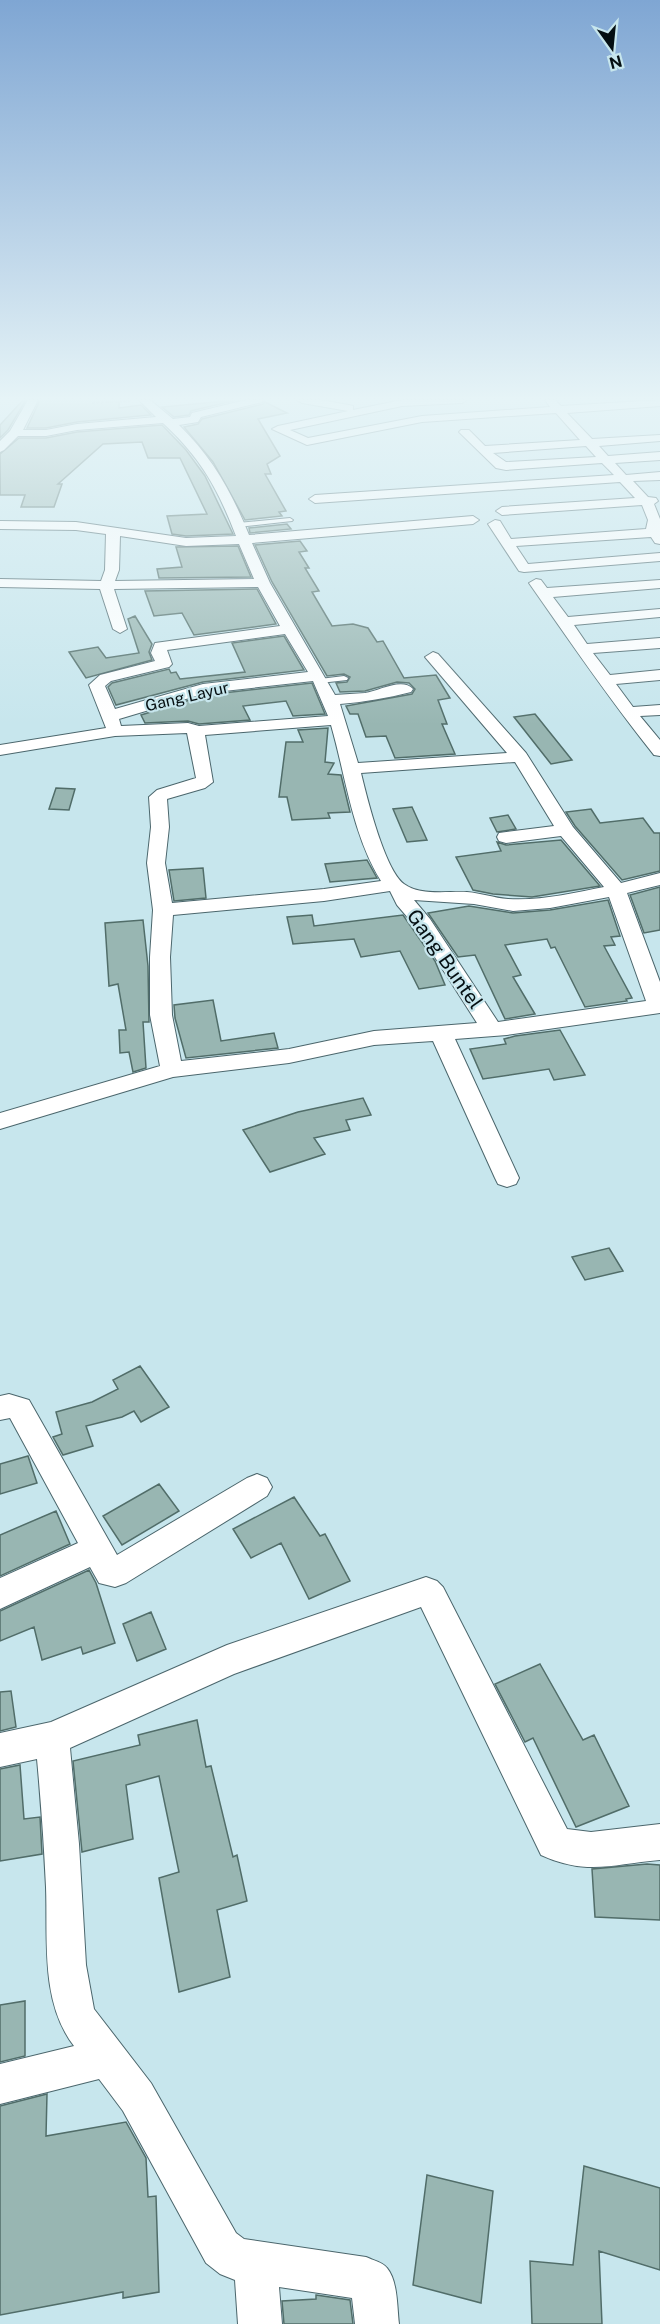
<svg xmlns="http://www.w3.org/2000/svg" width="660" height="2324" font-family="'Public Sans',sans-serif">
<rect width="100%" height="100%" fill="#c7e6ed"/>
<path fill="#98b6b2" stroke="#516d69" stroke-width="1.5" d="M23,400H26L8,430L0,438V425Z
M40,400H119V408L141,405L151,415L77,422L46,428H27Z
M236,400L191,411L189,415L174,417L162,407Z
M265,402L287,413L258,419L280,456L267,464L271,474H265L286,511L279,512L282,516L245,520L213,462L184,427L198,424L202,419L263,404Z
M162,425L186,450L205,476L233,534L186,536L172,534L167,516L207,514L180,458H148L142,442L103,444L58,484H62L54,507H21L25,495H0V454L19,438H46L77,432Z
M287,524L291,529L250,533L249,528Z
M300,541L307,551L299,552L309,568H305L319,591L312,592L332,626L353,624L368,628L377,642L383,641L404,678L436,675L450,698L438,700L447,724H442L455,754L395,758L386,736L366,737L358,714H350L346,706L412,694L415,689L409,683L397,682L365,691L340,692L336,683L347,682L350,677L344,674L327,676L272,582L255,545Z
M238,546L251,577L159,578L157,569L182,567L176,547Z
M257,589L276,624L194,635L182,613L154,616L145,591Z
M135,616L152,644L149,652L152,660L86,678L69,652L98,647L106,658L139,653L128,619Z
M284,636L304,670L203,682L116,705L108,687L112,683L169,669L171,673L176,672L180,679L245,672L232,643Z
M312,683L325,714L293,716L286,701L243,706L250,720L199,724L188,721L145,723L141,715L206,695Z
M535,714L572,760L551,764L514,717Z
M328,728L325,762L334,763L328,774L341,775L350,812L328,813L330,818L292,820L287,797H279L286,742H303L298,730Z
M56,788L75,789L69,810L49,809Z
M412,807L427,840L407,842L393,809Z
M591,809L600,823L643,818L654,833H660V871L622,880L575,826L566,812Z
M508,815L516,829L497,832L490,818Z
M561,840L600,886L532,897L493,894L473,890L456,857L501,851L497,842L506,845Z
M367,860L377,878L330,882L325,864Z
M203,868L206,898L174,901L169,870Z
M660,887V930L644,933L630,895Z
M608,900L620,936L611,937L615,945L604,946L632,998L626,999L627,1001L585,1007L555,947L551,948L547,939L505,945L521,975L513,977L535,1014L505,1019L475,955L458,957L428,913L469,906L513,913L550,910Z
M312,915L314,926L403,915L435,961L445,985L419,989L400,951L361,957L354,939L293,944L287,917Z
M143,920L148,966L149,1022H143L146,1068L133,1072L129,1052L120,1053L119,1030H126L118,984L109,986L105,923Z
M213,1000L221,1041L274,1033L278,1048L186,1058L175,1018L174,1005Z
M560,1030L585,1075L554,1080L549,1069L483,1079L470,1049L506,1044L504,1039L515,1036Z
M363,1098L371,1115L346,1120L350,1130L314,1138L325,1154L270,1172L243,1130L298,1112Z
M609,1248L623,1271L585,1280L572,1257Z
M140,1366L169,1407L141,1422L134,1411L122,1417L86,1426L93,1446L63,1455L53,1437L62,1434L56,1412L92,1402L118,1389L113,1380Z
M28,1456L37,1483L0,1494V1464Z
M159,1484L179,1511L122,1545L103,1516Z
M294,1497L320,1536L325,1534L350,1581L309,1599L281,1543L251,1558L233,1529Z
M56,1511L70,1544L0,1576V1535Z
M89,1570L96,1583L115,1643L83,1654L81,1647L42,1660L34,1627L0,1641V1611Z
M151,1612L166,1649L137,1661L123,1624Z
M540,1664L583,1740L594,1735L629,1806L576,1827L533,1738L525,1742L495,1684Z
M11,1691L16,1727L0,1731V1692Z
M197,1720L206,1767L211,1766L233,1857L237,1855L247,1901L217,1910L230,1977L179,1992L159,1878L179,1872L159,1776L126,1785L133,1839L82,1852L73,1761L140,1745L138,1735Z
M20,1765L24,1819L40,1817L42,1854L0,1861V1769Z
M647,1864L660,1865V1920L595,1917L592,1869Z
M25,2001V2056L0,2062V2005Z
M47,2094L46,2136L126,2122L146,2158L148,2197L156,2196L159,2292L123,2298V2292L0,2315V2106Z
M584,2166L660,2188V2270L599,2251L602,2324H532L530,2261L573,2265Z
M427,2175L493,2191L481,2303L413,2285Z
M316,2295L350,2300L353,2324H284L282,2301L316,2299Z"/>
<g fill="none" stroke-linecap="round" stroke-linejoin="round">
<g stroke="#4b666c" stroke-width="2">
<path id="lane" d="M290,518L293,520L292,521L238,527L235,525L238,523Z
M344,676L348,678L347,680L320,683L316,681L320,679Z"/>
</g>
<g stroke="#4b666c" stroke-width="2">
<path id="street" d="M28,400H38L23,430H46L77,424L156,417L139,400H150L173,419L190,417L192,413L246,400H263L262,402L201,417L198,422L179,425C213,458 232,493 249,535L473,516L479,520L473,524L252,543L270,583L335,695C345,694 355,694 365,693C379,691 402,677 413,689L411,692C387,698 364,702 340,704L358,763L507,753L425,657L433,652L438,654L526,753L573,827L621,883L660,873V885L627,893L660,982V1013L507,1035L455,1039L519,1178L516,1184L507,1187L498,1184L495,1178L433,1041L374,1045L289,1063L173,1077L0,1129V1113L160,1066L150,1015V957L153,910L147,863L151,827L149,797L157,790L196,778L187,733L115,736L0,755V745L106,728L89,685L100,675L155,661L151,653L155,643L280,626L258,587L114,589L127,629L120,633L113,629L100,589L0,587V579L101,581L105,570L106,534L76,530L0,529V521L76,522L186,538L236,536C218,489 201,458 163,423L77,430L46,436H18L4,450L0,452V441L10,431ZM120,536L186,546L239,544L254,579L115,581L119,570ZM285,634L308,672L203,684L115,709L105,686L111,681L169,667L172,664L167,650ZM313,681L328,716L199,726L188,723L121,726L119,719L206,693ZM331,725C346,777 352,834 381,881L324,889L172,903L165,863L169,827L167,799L205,788L213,782L205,735ZM515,762L554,826L499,833L497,837L499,841L506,843L561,836L604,887C573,893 540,901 508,899C494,898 481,893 467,892C448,891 420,896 404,884C385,870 367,798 361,773ZM390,891L397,905L415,926L477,1023L374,1031L289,1049L181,1061L172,1015L170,957L173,915L324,901ZM609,897L646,1001L498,1022L430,919L414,900L474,904L513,911L550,908Z
M297,400H320L349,405L353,406V410L402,400H467L462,403L402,406L290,430L308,438L422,416L550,407L545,400H555L561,406L660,400V406L567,413L592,439L660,435V441L599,446L608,456L660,452V460L615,463L626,475L660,472V480L633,481L648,497L656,498L658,501L654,504L660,519V544L655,543L651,537L516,546L528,564L660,553V561L524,572L519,571L488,524L495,520L500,521L511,539L646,529L648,520L642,505L502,515L496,511L502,507L635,498L620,482L315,503L309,499L315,495L614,475L602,463L506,470L496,468L459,432L461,430H469L485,446L580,440L556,413L422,422L307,445L272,429L278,426L348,411L302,403ZM586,446L596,457L506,462L493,453Z
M536,579L541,580L547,588L660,580V588L553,597L568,617L660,609V617L574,625L587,644L660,638V648L593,653L610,675L660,670V680L616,684L633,707L660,705V715L640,716L660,740V756L654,755C609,699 569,640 529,583Z
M9,1394L29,1400L117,1555L247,1478L257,1474L267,1478L272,1487L267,1496L126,1583L115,1587L99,1583L90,1567L0,1609V1578L78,1543L10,1418L0,1420V1396Z
M426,1577L437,1581L443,1587L567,1829L591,1832L660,1824V1860C613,1864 587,1876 541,1855L421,1607L234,1674L70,1748L79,1844L86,1965L94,2009L151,2083L236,2233L244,2239L366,2257C372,2260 383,2262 387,2268C398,2281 397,2308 399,2324H355L352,2298L279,2287L282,2324H238L235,2280L220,2274L206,2263L123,2111L99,2079L0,2104V2064L74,2046C40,2002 48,1939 46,1887C44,1844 41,1802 37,1759L0,1767V1733L51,1722L227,1645Z"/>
</g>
<path stroke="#5e7276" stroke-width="2" stroke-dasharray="3 1.5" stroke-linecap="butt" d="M92,403L130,401"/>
<use href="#lane" fill="#fff" fill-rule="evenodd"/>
<use href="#street" fill="#fff" fill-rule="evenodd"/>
</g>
<linearGradient id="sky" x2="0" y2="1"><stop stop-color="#7fa6d3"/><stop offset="0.55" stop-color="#e6f4f7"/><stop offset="1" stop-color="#e6f4f7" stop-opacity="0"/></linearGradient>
<rect width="660" height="725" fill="url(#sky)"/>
<g text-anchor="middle" stroke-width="4.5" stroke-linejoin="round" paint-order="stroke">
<g font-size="16" fill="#050f12" stroke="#c7e6ed">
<text transform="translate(187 696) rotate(-13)" y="6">Gang Layur</text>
</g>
<g font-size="20" fill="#050f12" stroke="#c7e6ed">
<text transform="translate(445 959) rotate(55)" y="7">Gang Buntel</text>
</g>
</g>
<g transform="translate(612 48) rotate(165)" stroke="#c7e6ed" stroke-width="4.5" paint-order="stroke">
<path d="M0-4.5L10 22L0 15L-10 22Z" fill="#050f12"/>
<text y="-9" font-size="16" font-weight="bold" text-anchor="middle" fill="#050f12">N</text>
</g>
</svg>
